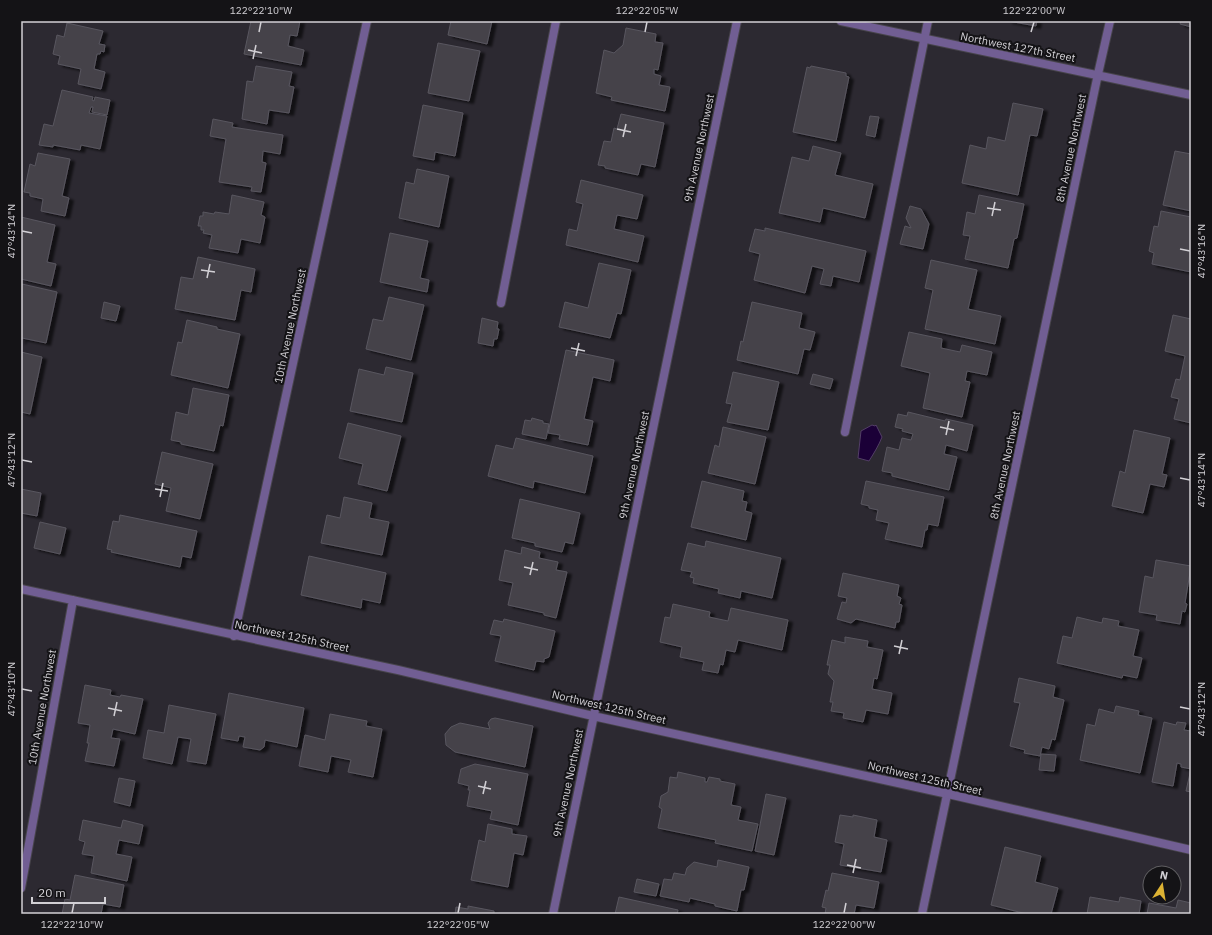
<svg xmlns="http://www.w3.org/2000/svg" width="1212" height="935" font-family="'IBM Plex Sans',sans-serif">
<defs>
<filter id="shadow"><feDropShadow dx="4.5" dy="2.5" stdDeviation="1" flood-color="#0009"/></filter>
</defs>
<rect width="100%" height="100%" fill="#2c2931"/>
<path fill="#1b0037" stroke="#523e66" d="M872,425L875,426L876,425L882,437C879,445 874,453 869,461L858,458L861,431Z"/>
<path fill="#44424a" stroke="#59565f" filter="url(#shadow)" d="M251,21H300L297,36L290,35L288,46L304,50L301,65L244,54Z
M451,21H492L487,44L448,35Z
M1008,21H1037L1036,26Z
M1181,21H1191V27L1180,24Z
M67,23L103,31L99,44L105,45L104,52L101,51L100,54H97L94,69L105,72L101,89L78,84L81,69L58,64L60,56L53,54L57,35L64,37Z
M626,28L656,34L655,42L663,43L658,70L654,69V74L661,76L659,85L670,87L665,111L611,100L612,97L596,93L604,50L614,53L623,45Z
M438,43L480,51L469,101L428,93Z
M256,66L292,72L289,86L294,87L289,113L269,110L267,124L242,119L247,81L253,82Z
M811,66L846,73V76L849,77L836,141L793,132L807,67L810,68Z
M62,90L93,97L92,100L94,101L95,97L110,100L107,115L92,112L93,107H91L89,113L107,116L100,149L81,145L80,150L53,145V147L39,145L44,124L53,126Z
M1013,103L1043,109L1037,136L1030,135L1018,195L962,183L970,145L986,149L988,137L1005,141Z
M423,105L463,113L455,156L435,152L434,160L413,156Z
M621,114L664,123L655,167L641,164L638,175L605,168V166L598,165L604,141L611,142L614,128L617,129Z
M870,116L879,117L875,137L866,135Z
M213,119L233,123L232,127L283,135L280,154L263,151L262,162L266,163L261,192L251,191L252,187L219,182L226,139L210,136Z
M813,146L841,153L835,175L873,184L865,218L823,208L820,222L779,213L792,157L809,161Z
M1175,151L1191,154V211L1163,205Z
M38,153L70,159L62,196L69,198L65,216L41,211L43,199L30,196V193L24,192L30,164L35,166Z
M417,169L449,176L439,227L399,218L406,182L414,184Z
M581,180L643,195L637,219L617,215L614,229L644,236L638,262L566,245L569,229L577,231L583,204L576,202Z
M232,195L264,202L261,215L265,217L260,243L241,239L238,253L209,248L212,235L203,233L204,230H201V226H198L200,216H203V212L214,214L215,212L229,214Z
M979,195L1024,204L1017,238L1014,239L1008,268L965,259L970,236L963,235L967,212L975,214Z
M910,206L921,209L929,224L923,249L900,244L905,226L911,228L906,218Z
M1161,211L1191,217V272L1152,264L1154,253L1149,251L1154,226L1158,227Z
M21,217L55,225L47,262L56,264L51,286L21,279Z
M765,228L866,251L859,282L833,276L831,286L820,284L824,269L812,266L805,293L754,280L760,254L749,251L755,229L765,231Z
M390,233L428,241L420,278L429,280L427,292L380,282Z
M198,257L255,269L251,292L241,290L235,320L175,309L181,277L193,279Z
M931,260L977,270L968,309L1001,316L995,344L925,329L933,290L925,288Z
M599,263L631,270L621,314L617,313L610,338L559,327L565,302L588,308Z
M22,284L57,292L46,343L22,338L21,342V290Z
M389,297L424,305L411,360L366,349L373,319L383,321Z
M104,302L120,306L116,321L101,318Z
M752,302L802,313L799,328L815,332L810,350L804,349L798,374L737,360L741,341L743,342Z
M1173,315L1191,319V423L1174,419L1179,399L1171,397L1176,379L1180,380L1185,356L1165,351Z
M482,318L498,322L497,329H499L497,339H494L493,346L478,343Z
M187,320L217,327V329L240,334L228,388L171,375L178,342L182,343Z
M909,332L942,339L941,348L960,352L962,345L992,352L987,375L967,371L965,381L970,382L962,417L923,408L930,373L901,366Z
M566,350L614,360L610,381L593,377L584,419L593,421L588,445L559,439L560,435L548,433Z
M21,352L42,357L30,414L21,412Z
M386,367L413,373L402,422L350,411L359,369L384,375Z
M733,372L779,382L768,430L727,422L732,404L726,403Z
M813,374L833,379L830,389L810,384Z
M193,388L229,395L223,426L220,425L214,451L181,444V442L171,440L176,412L188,415Z
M908,412L945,421L946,419L973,425L967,451L946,445L944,454L957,457L949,490L892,476V473L882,471L887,447L899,450L902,438L911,440L913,434L902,431L903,429L895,427L898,414L907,416Z
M532,418L543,421V423L549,424L546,439L522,434L525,420L531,421Z
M348,423L401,436L387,491L358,484L363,464L339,458Z
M723,427L766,437L755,484L708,473L715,445L719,447Z
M1134,430L1170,438L1162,474L1167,475L1164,487L1150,484L1143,513L1112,506L1120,471L1125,473Z
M516,438L593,456L585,493L534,481L533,488L488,476L496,445L513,449Z
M162,452L213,464L200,519L166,511L171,488L155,484Z
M702,481L744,491L742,501L747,502L745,511L752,513L746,540L691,527Z
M866,481L944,497L938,526L928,524L927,530H925L922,547L885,539L889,523L876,520L878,510L869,508V506L861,504Z
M21,489L41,493L37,516L21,513Z
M344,497L372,503L369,518L389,522L382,555L321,543L327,515L340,518Z
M520,499L580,513L573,544L565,542L562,552L535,546V543L512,538Z
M120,515L197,531L191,558L182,556L180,567L111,552L112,550L107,549L113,521L119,522Z
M40,522L66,528L60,554L34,548Z
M706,541L781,558L772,598L741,591L740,598L718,593L719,589L693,583L694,578L690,577L692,572L681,570L688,543L705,547Z
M522,547L540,552L539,558L558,562L556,570L567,572L556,618L544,615V613L508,605L513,583L499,580L505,550L521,554Z
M309,556L386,573L380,603L362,599L361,608L301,595Z
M1156,560L1191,566L1185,603L1187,604L1185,612L1182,611L1180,624L1156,620L1157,615L1139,612L1145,576L1153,578Z
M843,573L899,585L897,596L901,598L899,604L902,605L899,622H896L895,628L856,619L851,623L837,619L842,602L846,603L847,598L838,596Z
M673,604L710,612L709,617L728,621L731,608L788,620L782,650L738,640L735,652L726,650L723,665L720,664L718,673L702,670L704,662L680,657L682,647L660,642L665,617L670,618Z
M1077,617L1102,623L1103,618L1119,621L1118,626L1139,630L1133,656L1142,658L1137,678L1123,675L1122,678L1057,663L1063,636L1072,638Z
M504,619L555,631L549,657L544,659V662L536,661L534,670L495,661L501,636L490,634L494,620L503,622Z
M845,637L868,641L867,647L883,650L877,679L874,678L872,689L892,693L888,714L866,710L863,722L843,718L844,713L831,711L833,702H830L834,681L828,674L830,665H827L832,640L845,643Z
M1019,678L1055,686L1053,697L1064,700L1055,740L1052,739L1049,749L1042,747L1040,756L1024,753L1025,750L1010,746L1020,703L1014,702Z
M85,685L111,690L110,695L120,697L121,695L143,699L135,734L113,729L111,738L120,739L114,766L85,761L89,743H87L90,725L78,723Z
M229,693L304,708L297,747L265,740L264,747L260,750L243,747L245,737L239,736L238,741L221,738Z
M169,705L216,714L206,764L187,761L191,739L178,737L172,764L143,758L148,730L164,733Z
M1116,706L1139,711L1138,715L1152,718L1140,773L1080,760L1087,724L1095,726L1099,709L1114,713Z
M330,714L367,721L366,726L382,729L373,777L348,772L351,760L331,756L328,772L299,766L305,735L325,740Z
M495,718L533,726L525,767L455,752L446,745L445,734L451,727L460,723L490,729L488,723L491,719Z
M1164,722L1176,725L1177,722L1186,723L1184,730L1191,731V792L1186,791L1191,769L1181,767V764L1177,763L1173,786L1152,782Z
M1041,754L1056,755L1054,771L1039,770Z
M475,764L528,774L518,825L490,819L492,811L467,806L470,790H468L469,786L458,783L461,769Z
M678,772L705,778V782H707L709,777L720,779V781L735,784L731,805L741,807L738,820L758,824L752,851L715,843L716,840L658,828L662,809L659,807L661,796L668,792L670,777L677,778Z
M119,778L135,781L130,806L114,802Z
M766,794L786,798L774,855L755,851Z
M840,815L853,817V815L877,820L874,837L887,840L881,872L840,865L844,844L835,842Z
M83,820L121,828L123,820L143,825L139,844L119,840L116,854L132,857L127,881L91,873L94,856L82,854L85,842L79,840Z
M488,824L512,829V834L527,836L523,855L514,853L508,887L471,880L479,840L485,842Z
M1005,847L1041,856L1035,882L1058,888L1051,914H1027L991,905Z
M718,860L749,867L744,890H741L737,911L715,906V904L690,898L689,902L660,896L664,879L672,880L674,873L685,875L687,868L694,862L717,867Z
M832,873L879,882L874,908L856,905L854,914H825L826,908L822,907L826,890L828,891Z
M75,875L124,885L120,907L103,904L101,914H62L65,899L70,900Z
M637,879L659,884L656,896L634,892Z
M619,897L678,910L677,914H615Z
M1090,897L1119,902L1120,897L1141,901L1139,914H1087Z
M1178,900L1191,903V914H1147L1149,903L1176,908Z
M468,906L494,911V914H455L456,907L468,909Z"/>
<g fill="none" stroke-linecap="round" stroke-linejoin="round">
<g stroke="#47444b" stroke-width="10">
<path id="service" d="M501,303L556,21
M845,432L928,21"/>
</g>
<g stroke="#47444b" stroke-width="10">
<path id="minor" d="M841,21L1191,95
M21,589L398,670L593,716L948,794
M234,636L367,21
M21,888L73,600
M553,914L737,21
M922,914L1098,74L1110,21"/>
</g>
<g stroke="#47444b" stroke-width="10">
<path id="tertiary" d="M948,794L1191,850"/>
</g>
<use href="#service" stroke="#715e93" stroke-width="8"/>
<use href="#minor" stroke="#715e93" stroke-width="8"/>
<use href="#tertiary" stroke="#715e93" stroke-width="8"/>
</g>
<path fill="none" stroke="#d2d0d5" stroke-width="1.5" d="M259,32L261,22M645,32L647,22M1031,32L1034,22M248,50L262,53M253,59L256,45M617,129L631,132M623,137L626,124M987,208L1001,210M992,216L995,202M22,231L32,233M1180,249L1190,251M201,270L215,272M207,278L210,264M571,348L585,351M576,356L579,343M940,427L954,430M946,435L949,421M22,460L32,462M1180,478L1190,480M155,489L168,491M160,497L163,483M524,567L538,570M530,575L533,562M894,646L908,649M899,654L902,640M22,689L32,691M1180,707L1190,709M108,708L122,711M114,716L117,702M478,786L491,789M483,794L486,781M847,865L861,868M853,873L856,859M72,913L74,903M458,913L460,903M844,913L846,903"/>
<g text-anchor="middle" stroke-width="4" stroke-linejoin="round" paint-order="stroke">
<g font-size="11" fill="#d2d0d5" stroke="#141316">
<text transform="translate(1018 47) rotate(11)" y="4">Northwest 127th Street</text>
<text transform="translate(699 148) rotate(-78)" y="4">9th Avenue Northwest</text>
<text transform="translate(1071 148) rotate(-78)" y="4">8th Avenue Northwest</text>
<text transform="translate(290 326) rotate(-78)" y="4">10th Avenue Northwest</text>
<text transform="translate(634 465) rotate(-78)" y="4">9th Avenue Northwest</text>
<text transform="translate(1005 465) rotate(-78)" y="4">8th Avenue Northwest</text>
<text transform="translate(292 636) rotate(12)" y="4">Northwest 125th Street</text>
<text transform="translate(42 707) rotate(-80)" y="4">10th Avenue Northwest</text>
<text transform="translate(609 707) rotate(13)" y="4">Northwest 125th Street</text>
<text transform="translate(925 778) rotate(13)" y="4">Northwest 125th Street</text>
<text transform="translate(568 783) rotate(-78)" y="4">9th Avenue Northwest</text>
</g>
</g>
<rect width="1212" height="935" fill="none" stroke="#141316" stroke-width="44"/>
<g transform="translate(1162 885) rotate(12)"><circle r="19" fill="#141316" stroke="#605f62"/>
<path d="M0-3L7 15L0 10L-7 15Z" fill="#dcb233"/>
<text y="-6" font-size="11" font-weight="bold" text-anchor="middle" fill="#d2d0d5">N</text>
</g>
<path d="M32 897v6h73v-6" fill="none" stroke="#d2d0d5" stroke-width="2"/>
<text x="38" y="897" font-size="12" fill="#d2d0d5" stroke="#141316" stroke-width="3" paint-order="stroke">20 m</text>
<rect x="22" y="22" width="1168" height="891" fill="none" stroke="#d2d0d5" stroke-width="1.5"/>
<g font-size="10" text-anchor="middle" fill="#d2d0d5">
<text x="261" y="14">122°22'10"W</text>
<text x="647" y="14">122°22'05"W</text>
<text x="1034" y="14">122°22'00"W</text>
<text transform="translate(11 231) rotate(-90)" y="4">47°43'14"N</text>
<text transform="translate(1201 251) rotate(-90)" y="4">47°43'16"N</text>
<text transform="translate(11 460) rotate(-90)" y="4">47°43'12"N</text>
<text transform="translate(1201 480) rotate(-90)" y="4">47°43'14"N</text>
<text transform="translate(11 689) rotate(-90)" y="4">47°43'10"N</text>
<text transform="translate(1201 709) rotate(-90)" y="4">47°43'12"N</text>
<text x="72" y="928">122°22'10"W</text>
<text x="458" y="928">122°22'05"W</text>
<text x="844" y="928">122°22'00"W</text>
</g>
</svg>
